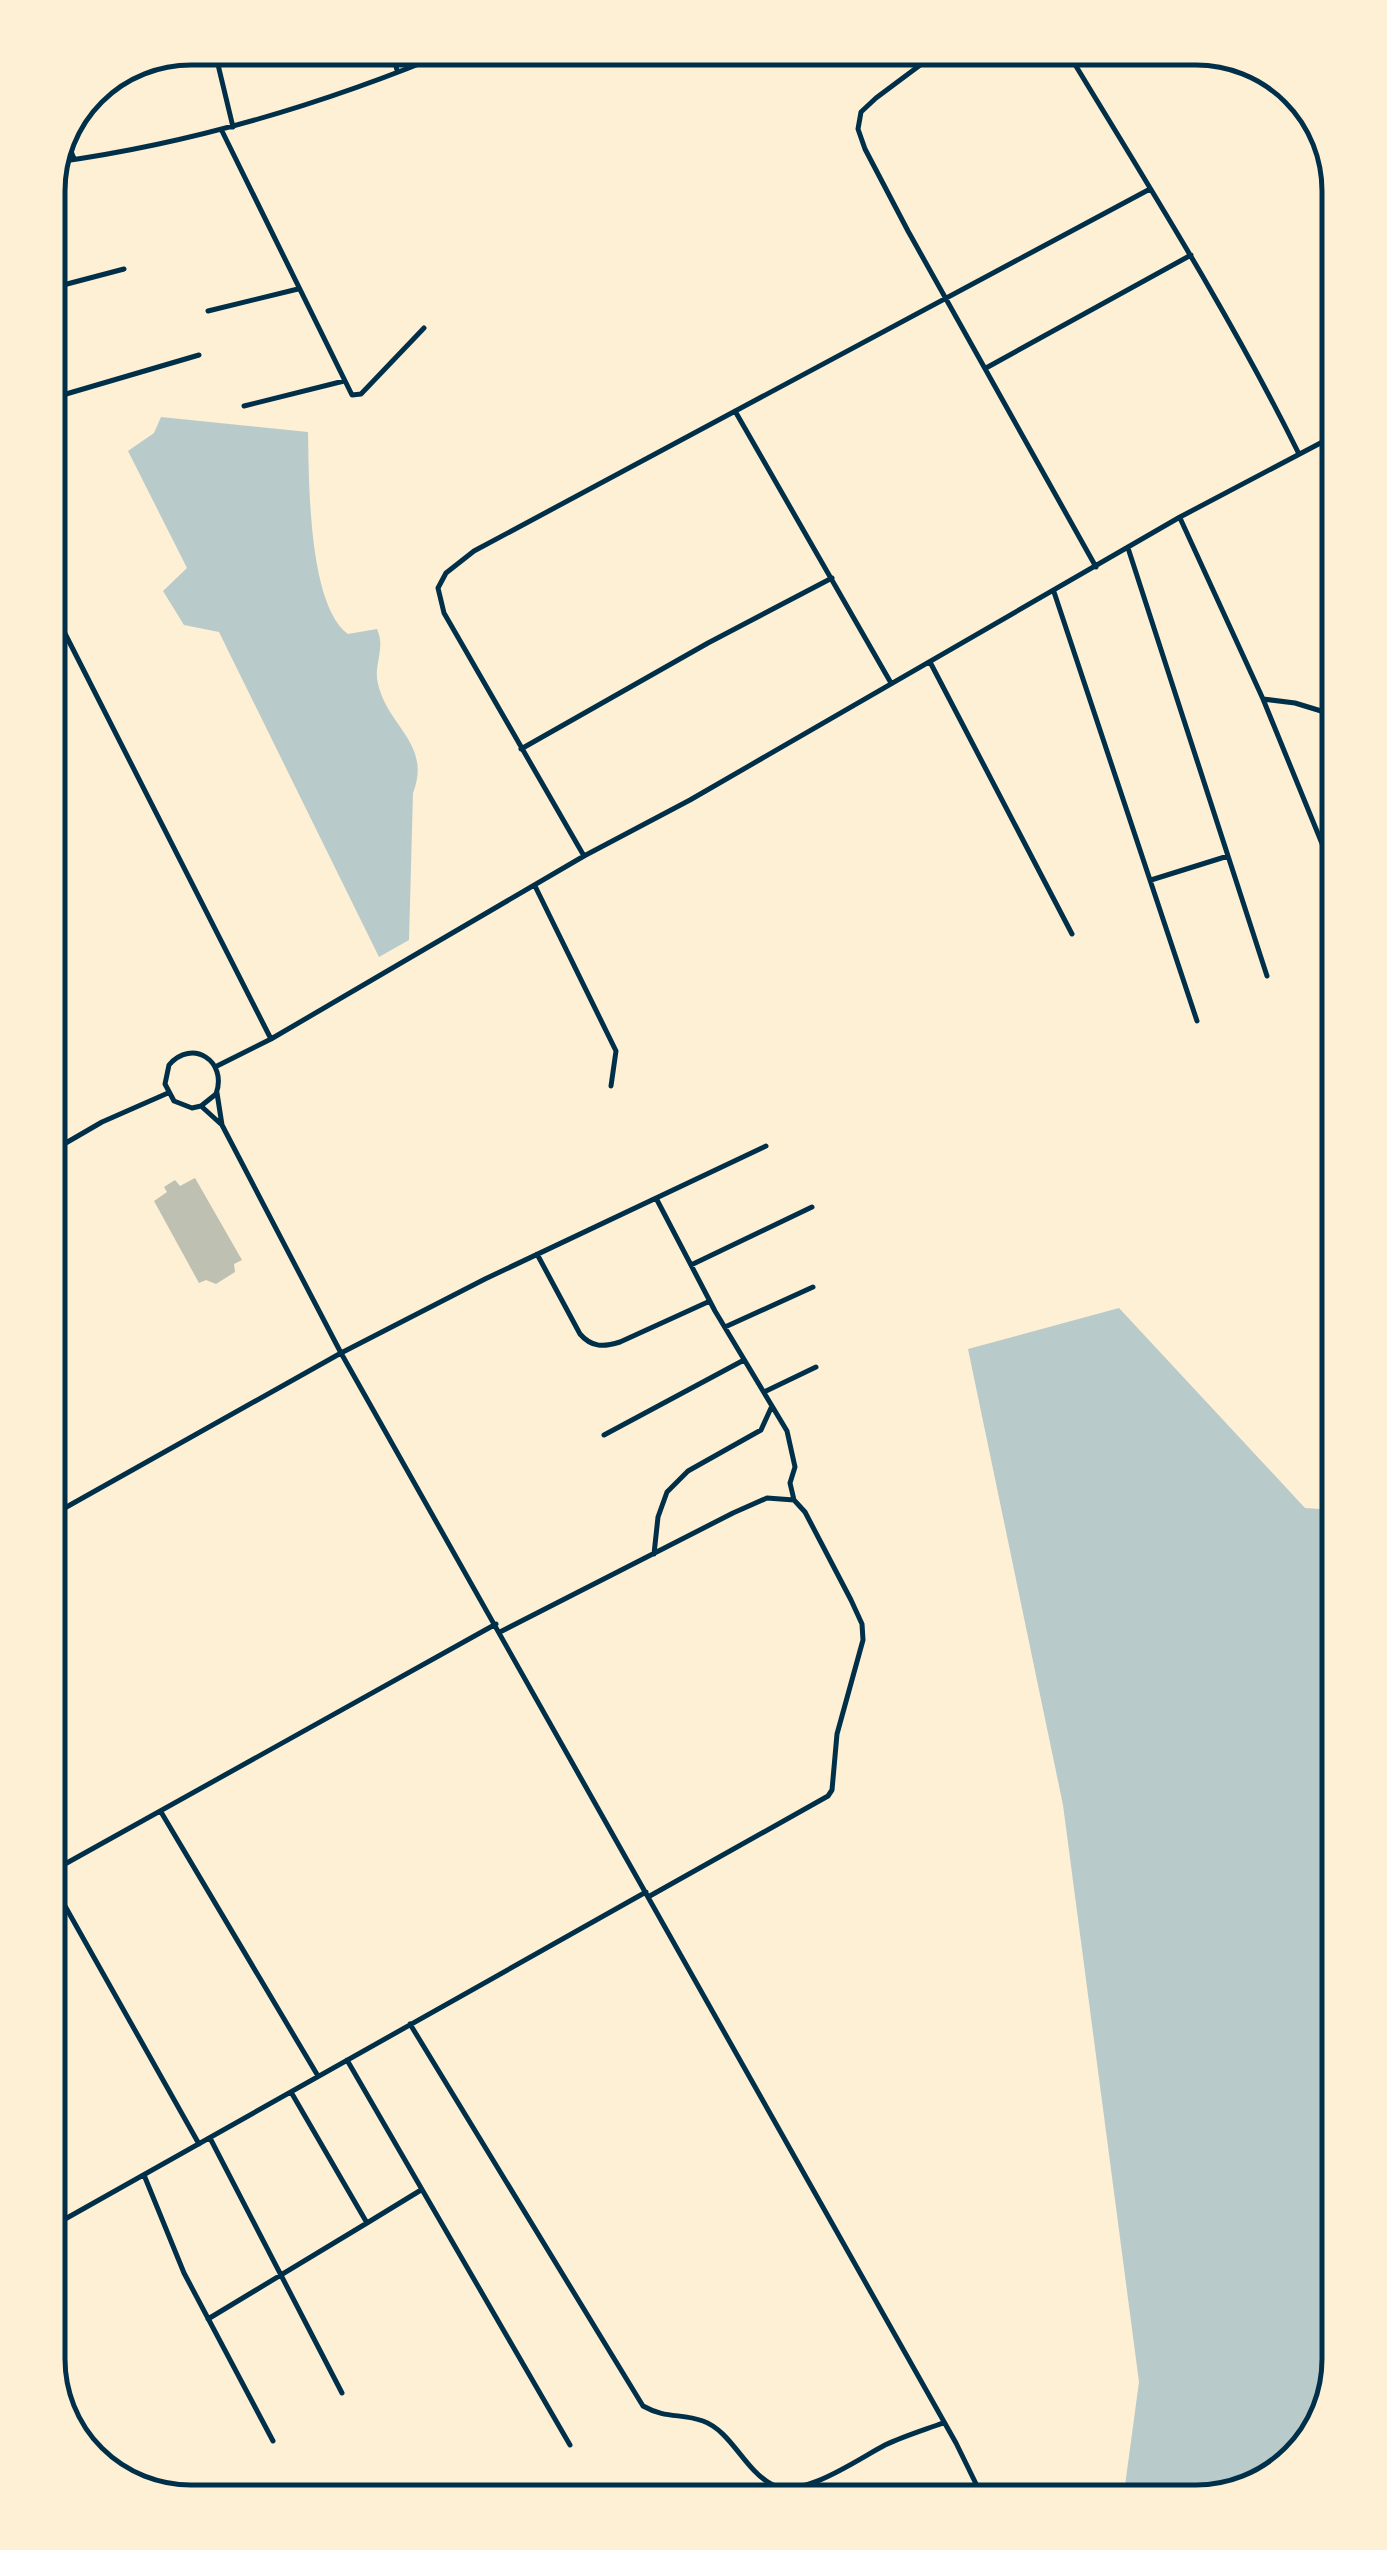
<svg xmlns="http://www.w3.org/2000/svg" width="1387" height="2550" font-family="Overpass,sans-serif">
<rect width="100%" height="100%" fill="#fdf0d5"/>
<path fill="#b9caca" d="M161,417L308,432C309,480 308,605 348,634L377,629C386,649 373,665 378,684C388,727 432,744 413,793L409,940L379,957L219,632L184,625L163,591L187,568L128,451L154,433Z
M1119,1308L1305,1508L1335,1510L1339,2360L1315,2439L1252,2491L1124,2493L1139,2382L1063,1805L968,1349Z"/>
<path fill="#bec0b2" d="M195,1178L242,1260L234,1264L235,1272L216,1284L206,1280L199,1283L154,1201L167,1192L164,1187L175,1180L180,1186Z"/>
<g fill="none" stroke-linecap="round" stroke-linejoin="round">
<path stroke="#003049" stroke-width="5" d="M214,48L233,127
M391,48L397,70
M943,48L876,98L861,112L858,129L865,149L908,231L1096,567
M1065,48C1146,182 1230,314 1299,454
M222,131L352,395L361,394L424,328
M67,141L74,159
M57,162C195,143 330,102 458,48
M48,289L124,269
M208,311L298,289
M986,368L1191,255
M49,399L199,355
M244,406L344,381
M735,411L891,683
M1180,518L1263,699L1332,868
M1128,548L1267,976
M1054,592L1197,1021
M50,604L271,1039
M930,662L1072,934
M1263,699L1295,703L1331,714
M521,749L708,643L832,578
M584,856L444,613L438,588L446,573L474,551L1150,189
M1151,880L1228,856
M535,886L616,1051L611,1086
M217,1066L271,1039L584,856L690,800L1180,517L1330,438
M217,1093L222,1125L341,1353L956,2443L981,2494
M201,1106L216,1094C228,1061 192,1038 169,1065L165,1084L174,1101L192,1108L201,1106L222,1125
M52,1151L102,1122L168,1093
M537,1254L580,1334C592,1348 604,1347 620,1342L710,1301
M691,1265L812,1207
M725,1327L813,1287
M764,1392L816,1367
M604,1435L744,1360
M54,1514L341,1353L485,1279L766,1146
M654,1554L658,1517L667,1492L688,1471L761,1430L771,1408
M500,1632L733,1513L767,1498L794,1500
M161,1812L318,2076
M56,1869L496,1624
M56,1890L199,2144
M648,1897L828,1796L832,1790L837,1734L863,1640L862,1624L851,1600L805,1512L794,1500L790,1483L795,1467L787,1431L715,1311L656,1198
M410,2024L643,2406C666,2419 681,2413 703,2421C731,2431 744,2469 771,2484C800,2501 858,2459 885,2445C904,2436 924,2430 943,2423
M347,2060L570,2445
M291,2092L367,2223L421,2190
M210,2138L342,2393
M144,2175L184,2273L273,2441
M58,2223L646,1892
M208,2319L367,2223"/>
<path stroke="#003049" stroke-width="8" d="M58,2383L70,2429"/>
</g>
<path d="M0 0H1387V2550H0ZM191 65H1196A126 126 0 0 1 1322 191V2359A126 126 0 0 1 1196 2485H191A126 126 0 0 1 65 2359V191A126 126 0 0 1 191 65Z" fill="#fdf0d5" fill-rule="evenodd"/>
<path fill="none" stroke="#003049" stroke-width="5" d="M191 65H1196A126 126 0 0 1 1322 191V2359A126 126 0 0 1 1196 2485H191A126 126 0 0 1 65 2359V191A126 126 0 0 1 191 65Z"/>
</svg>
